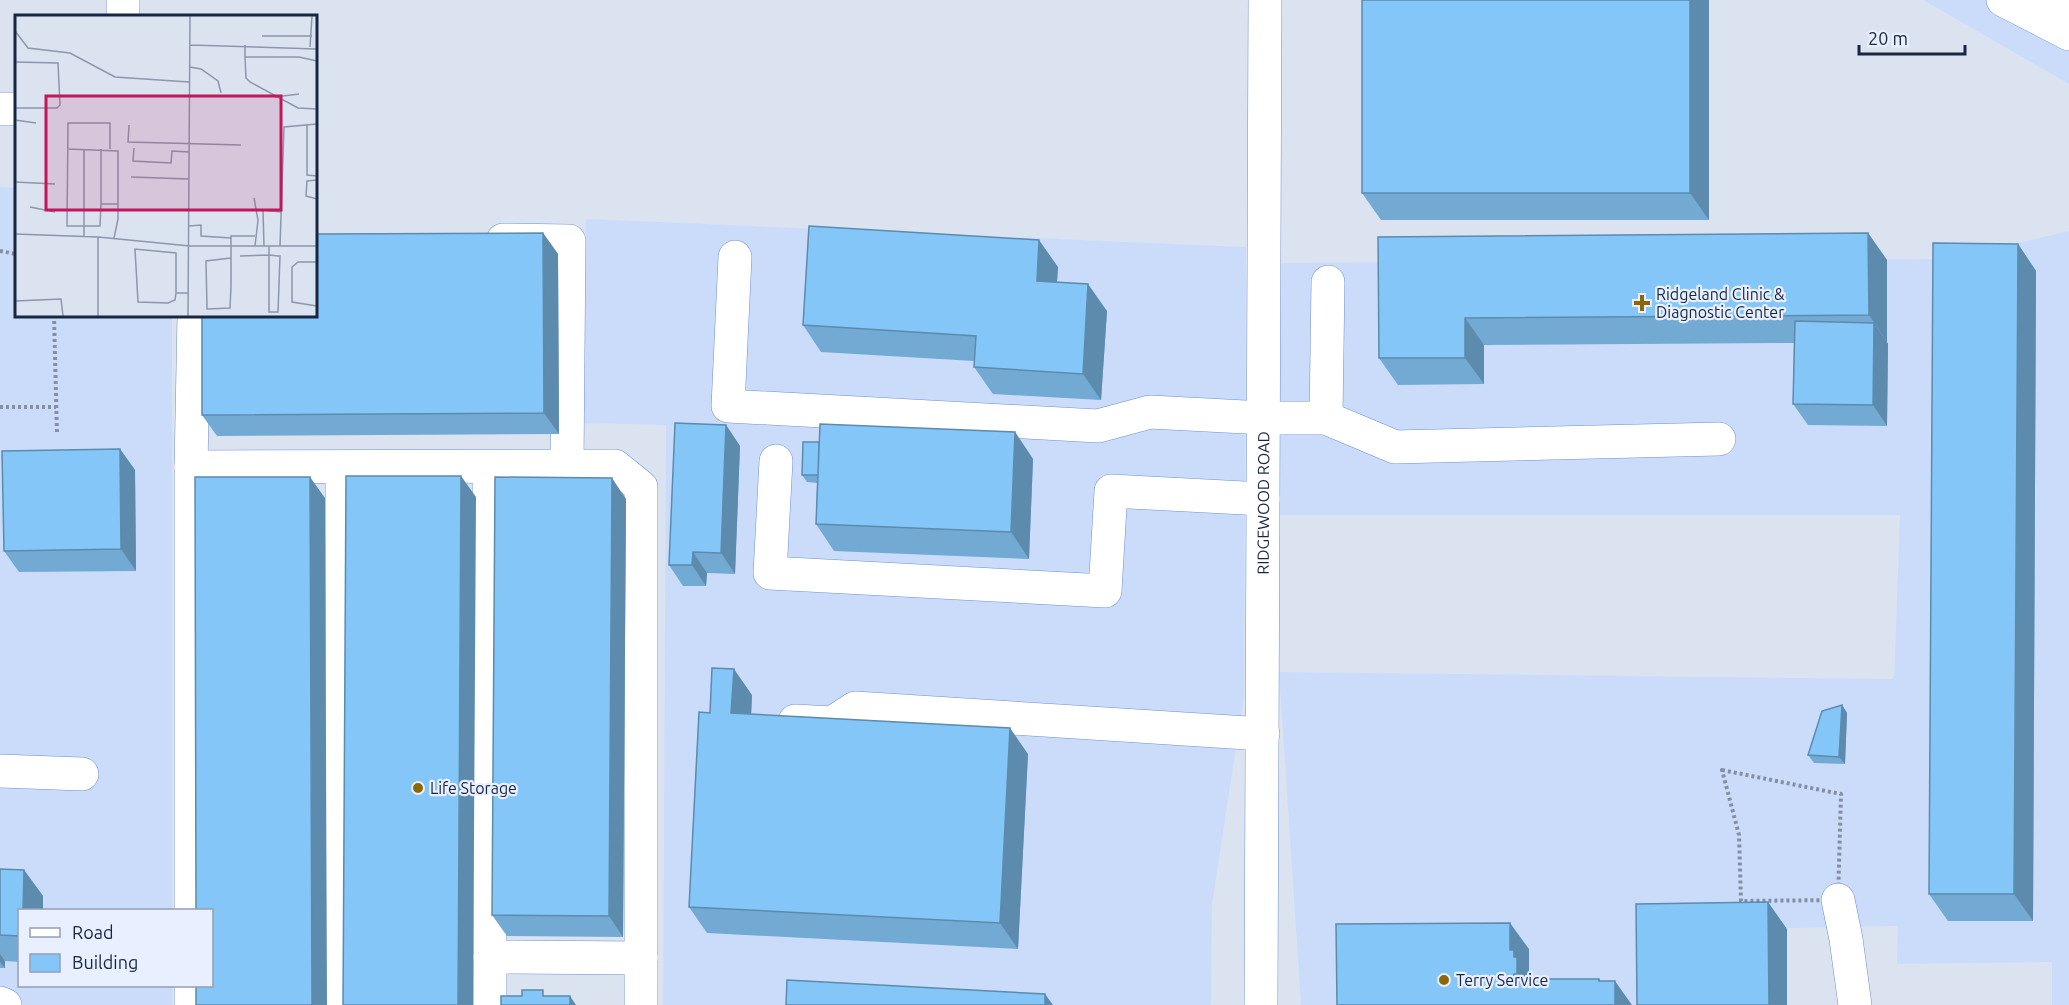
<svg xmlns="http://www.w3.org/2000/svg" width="2069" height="1005" font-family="Ubuntu,sans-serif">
<rect width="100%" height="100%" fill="#dbe3f1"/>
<path fill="#cbdcfb" d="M1923,0H2069V84Z
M0,187L16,188V315H172V910H20V986H172V1005H0Z
M586,219L1246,247L1244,695L1212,904L1211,1005H663L666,425L580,423Z
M2069,231V1005H2052V962L1897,964L1898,926L1644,931V1005H1301L1279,672L1894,679L1900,515H1277L1280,263L1950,259Z"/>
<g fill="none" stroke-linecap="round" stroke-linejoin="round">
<g stroke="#6d90d2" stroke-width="34">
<g id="minor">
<path d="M123,0V16"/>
<path d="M2003,0L2069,34"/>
<path d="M2020,8L2065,0"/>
<path d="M0,109H16"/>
<path d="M503,240L569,241L567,466"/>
<path d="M735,257L728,406L1098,426L1150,412L1264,418H1326L1395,447L1719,439"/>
<path d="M1326,418L1328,282"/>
<path d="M776,461L770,573L1105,591L1111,491L1263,499"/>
<path d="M191,467L615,466L641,487V1005"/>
<path d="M342,467V1005"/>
<path d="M489,467L490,957"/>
<path d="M795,721L832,723L855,708L1263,734"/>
<path d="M0,771L82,774"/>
<path d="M1838,900L1846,939L1855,1005"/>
<path d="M191,910V467L194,315"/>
<path d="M191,986V1005"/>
<path d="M0,1003L5,1005"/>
<path d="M490,1005V957L641,958"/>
<path id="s1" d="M1261,1005L1265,0"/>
</g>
</g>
<path stroke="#848fa3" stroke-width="4" stroke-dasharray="3 3" stroke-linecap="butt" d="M0,251L16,254
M54,315L57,435
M0,407H56
M1722,770L1841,794L1838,900L1741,901L1739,835Z"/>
<use href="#minor" stroke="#fff" stroke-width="33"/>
</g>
<path fill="#72aad4" d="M1709,0V220H1381L1362,193Z
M543,233L558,254L559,434L217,436L202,415Z
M1868,233L1887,260V342L1888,344L1887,426L1808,425L1793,404L1794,343L1484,345V384L1398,385L1379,358L1378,237Z
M2018,244L2036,271L2033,921H1948L1929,894Z
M1058,267L1057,282L1107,311L1101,400L993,394L974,367V361L821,352L803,325Z
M726,425L740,446L735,574L707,573L706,586H683L669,565Z
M1015,432L1033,459L1029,559L834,551L816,524L817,483L807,482L802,475L819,442Z
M120,449L135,470L136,571L19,572L4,551Z
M626,499L623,937L507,936L492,915Z
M752,695L751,715L1028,754L1018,949L707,933L689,907L710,713Z
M1842,705L1847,713L1845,764L1814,763L1808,755Z
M0,869L24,870L43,896V910H20V962L5,961V968H0Z"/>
<path fill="#5c8bad" d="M1690,0H1709V220L1690,193Z
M543,233L558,254L559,434L544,413Z
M1868,233L1887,260V342L1869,315Z
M1039,240L1058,267L1055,308L1037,281Z
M2018,244L2036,271L2033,921L2014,894Z
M1088,284L1107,311L1101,400L1083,374Z
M1465,318L1484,345V384L1465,358Z
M1874,323L1888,344L1887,426L1873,405Z
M726,425L740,446L735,574L721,553Z
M1015,432L1033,459L1029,559L1011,532Z
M120,449L135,470L136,571L121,549Z
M461,476L476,497L473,1005H458Z
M310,477L325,498L327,1005H312Z
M612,478L626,499L623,937L609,916Z
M693,552L707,573L706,586L692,565Z
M734,669L752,695L750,740L731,713Z
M1842,705L1847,713L1845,764L1839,757Z
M1010,728L1028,754L1018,949L1000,923Z
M24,870L43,896V910H23Z
M1768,902L1787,929V1005H1769Z
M1510,923L1529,949V971L1533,977L1536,1001L1517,974L1510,950Z
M0,954L5,961V968L0,962Z
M1599,979L1615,1001V981L1632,1005H1615L1599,981Z
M1045,994L1053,1005H1045Z
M570,996L576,1005H570Z"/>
<path fill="#84c6f7" stroke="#5c8bad" stroke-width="1.5" d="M1362,0H1690V193H1362Z
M809,226L1039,240L1037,281L1088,284L1083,374L974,367L976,336L803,325Z
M543,233L544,413L202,415V315H315V234Z
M1868,233L1869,315L1465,318V358H1379L1378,237Z
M1933,243L2018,244L2014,894H1929Z
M1795,321L1874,323L1873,405L1793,404Z
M675,423L726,425L721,553L693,552L692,565H669Z
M820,424L1015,432L1011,532L816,524Z
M803,442H819L818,475H802Z
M120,449L121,549L4,551L2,451Z
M346,476H461L458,1005H343Z
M195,477H310L312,1005H196V986H212V910H196Z
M495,477L612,478L609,916L492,915Z
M712,668L734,669L731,713L1010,728L1000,923L689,907L699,712L710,713Z
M1842,705L1839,757L1808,755L1822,711Z
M0,869L24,870L23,910H20V936L0,935Z
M1768,902L1769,1005H1637L1636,904Z
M1510,923V950H1514V957H1517V974H1514V979H1599V981H1615V1005H1337L1336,924Z
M787,980L1045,994V1005H786Z
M522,990H543V996H570V1005H501V996H522Z"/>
<g fill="#8d6608" stroke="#e8f0ff" stroke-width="2">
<path d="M1639 294h6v6h6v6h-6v6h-6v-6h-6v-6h6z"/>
<circle cx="418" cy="788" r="6"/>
<circle cx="1444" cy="980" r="6"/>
</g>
<g text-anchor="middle" stroke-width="4.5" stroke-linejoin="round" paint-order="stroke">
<g font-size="16" fill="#182641" stroke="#e8f0ff" text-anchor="start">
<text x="1656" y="300">Ridgeland Clinic &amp;<tspan x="1656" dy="18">Diagnostic Center</tspan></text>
<text x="430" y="794">Life Storage</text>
<text x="1456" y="986">Terry Service</text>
</g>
<g font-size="16" fill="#182641" stroke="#e8f0ff">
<text dy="6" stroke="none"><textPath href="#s1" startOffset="502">RIDGEWOOD ROAD</textPath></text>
</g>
</g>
<g transform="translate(15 15)">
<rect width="302" height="302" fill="#dbe3f1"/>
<path fill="none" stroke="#8d97ab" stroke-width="1.5" d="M0,16L13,33L55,38L100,62L174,67M247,21H297M175,30L302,34M230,30V42H284L302,46M295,32L297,1M230,42L231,63L235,67L283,93L302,94M0,47L43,48L45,90L42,93H0M175,52L186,54L203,66L206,78M260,82L284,79M0,105L21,108M292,109V160L302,161M114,110L113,127L226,130M119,133L118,146L156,148L157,136L174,137M52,134L103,136V204L99,223M86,134V189M95,134V108H53L52,211H85L86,189H103M116,162L174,164M302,165L292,166L291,181L302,184M0,167L40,169M239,183L243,205L240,231M15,192L40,197M174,211L186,210V221L216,223M0,219L83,222L175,231H302M69,221V134M249,231L248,195L266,197M265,231L269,112L302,109M225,241L254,240L263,241H265L263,297H254V231M216,243L191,246L192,294L215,293L216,271V221H240M302,247H283L277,252V287L302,291M161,278L160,285L153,288L123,287L120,234L161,238V278H173M0,286L46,284L48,301M83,301V222M173,301L175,1"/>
<path fill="#c2185b" fill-opacity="0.15" stroke="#c2185b" stroke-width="3" d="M31,81H266V195H31Z"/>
<rect width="302" height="302" fill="none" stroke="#182641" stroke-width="3"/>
</g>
<rect x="18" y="909" width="195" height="78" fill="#e8f0ff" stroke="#959fb3" stroke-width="1.5"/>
<rect x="30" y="928" width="30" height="9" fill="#ffffff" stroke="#959fb3" stroke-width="1.5"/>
<text x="72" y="939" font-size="18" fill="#182641">Road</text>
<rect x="30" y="954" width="30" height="18" fill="#84c6f7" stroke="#959fb3" stroke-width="1.5"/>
<text x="72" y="969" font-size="18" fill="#182641">Building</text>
<path d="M1859 45v9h106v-9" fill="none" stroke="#182641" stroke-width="3"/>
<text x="1868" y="45" font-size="18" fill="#182641" stroke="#e8f0ff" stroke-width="4.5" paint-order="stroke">20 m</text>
</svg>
